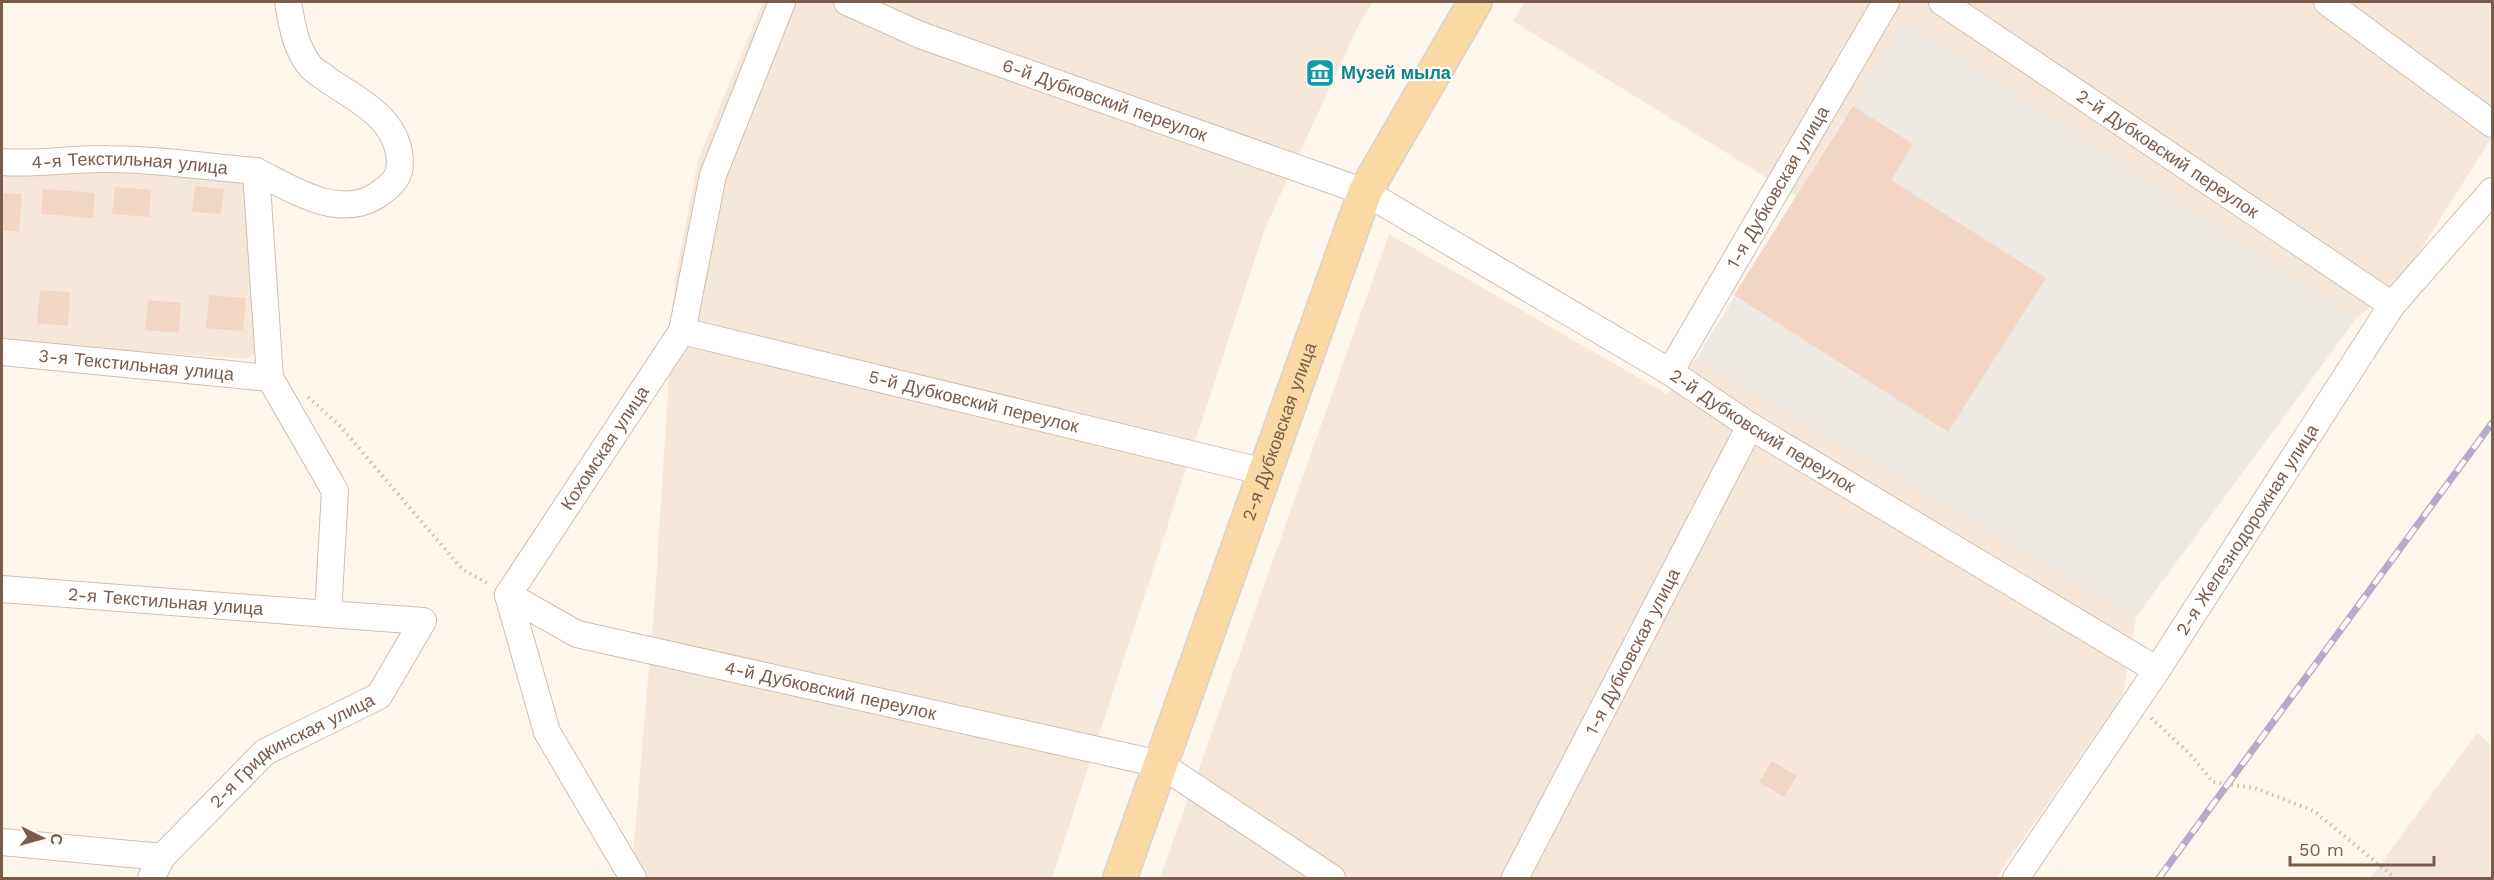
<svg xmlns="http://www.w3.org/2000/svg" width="2494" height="880" font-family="'Work Sans',sans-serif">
<rect width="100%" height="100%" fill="#fdf6ec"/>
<path fill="#f5e8da" d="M763,2H1373L1359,24L1265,228L1052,878H631L655,598L675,279L698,160Z
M1525,2H2492V137L2401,281L2356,319L1905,21L1796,196L1513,21Z
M75,165L240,177L251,189L260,347L248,359L2,342V168Z
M1389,234L1667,394L1696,359L2136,617L2123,695L1996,878H1160Z
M2477,733L2492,746V878H2370Z"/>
<path fill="#efe9e4" d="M1905,21L2356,319L2136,617L1696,359Z"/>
<path fill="#f3d5c3" d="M1853,106L1913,144L1891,180L2046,278L1948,432L1734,295Z
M195,186L224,189L221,214L192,212Z
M115,187L151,190L149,217L112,214Z
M43,189L95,193L93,218L41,214Z
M2,193L22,194L19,232L2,230Z
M40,290L70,292L68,326L37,323Z
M209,295L246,298L243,331L206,328Z
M148,300L181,303L179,333L145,330Z
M1772,761L1797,776L1784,797L1759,782Z"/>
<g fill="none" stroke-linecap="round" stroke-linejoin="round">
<g stroke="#d1beb0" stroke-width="28">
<g id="minor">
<path id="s1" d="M847,2L920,35L1365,192L1670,372L1750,426L2157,670"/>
<path id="s2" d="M1942,2L2392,305"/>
<path d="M2327,2L2492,124"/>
<path id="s3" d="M2,162C37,165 72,158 108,159C157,159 207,167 256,171"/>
<path id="s4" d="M682,331L1265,472"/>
<path id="s5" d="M2,352L270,378"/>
<path id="s6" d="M1670,372L1886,2"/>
<path id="s7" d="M2,589L328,614"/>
<path id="s8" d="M508,595L577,634L1160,764L1332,878"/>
<path d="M2,842L162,857"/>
<path id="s9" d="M151,878L162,857L265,752L379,696L423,621L328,614L335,491L270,378L256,171C291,188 337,220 376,196C394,184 403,176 399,153C393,116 356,99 328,80C322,75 314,71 310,66C295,47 292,25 288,2"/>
<path id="s10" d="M633,878L547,732L508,595L682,331L713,175L782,2"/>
<path id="s11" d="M1515,878L1750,426"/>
<path id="s12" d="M2016,878L2157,670L2392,305L2492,191"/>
</g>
</g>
<g stroke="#dad1cd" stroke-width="36">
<g id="major">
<path id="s13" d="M1120,878L1365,192L1475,2"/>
</g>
</g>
<path stroke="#d9b8a5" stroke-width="4" stroke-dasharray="1.5 4.5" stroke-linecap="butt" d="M308,397L340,426L462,569L489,584
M2151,718L2189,753L2213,782L2255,788L2314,811L2395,878"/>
<use href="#minor" stroke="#fff" stroke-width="26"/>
<use href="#major" stroke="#fbd9a5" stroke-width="33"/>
<g stroke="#b9a8c9" stroke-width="7">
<path id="rail" d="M2159,878L2492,423"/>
</g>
<use href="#rail" stroke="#fffaf3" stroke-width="4.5" stroke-dasharray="14" stroke-linecap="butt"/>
</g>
<defs>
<g id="museum-square" transform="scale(1.5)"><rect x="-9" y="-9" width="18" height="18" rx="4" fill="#0f9aa8" stroke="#fffaf3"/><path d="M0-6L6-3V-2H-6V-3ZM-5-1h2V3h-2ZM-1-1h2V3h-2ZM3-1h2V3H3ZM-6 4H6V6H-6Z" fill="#fff"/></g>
</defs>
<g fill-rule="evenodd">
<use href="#museum-square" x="1320" y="73"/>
</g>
<g text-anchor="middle" stroke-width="4.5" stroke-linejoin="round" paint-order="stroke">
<g font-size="18" font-weight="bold" fill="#0d838f" stroke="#fffaf3" text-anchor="start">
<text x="1341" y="79">Музей мыла</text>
</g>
<g font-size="18" fill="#7a5c4d" stroke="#fffaf3">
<text dy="6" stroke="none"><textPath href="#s1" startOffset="276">6-й Дубковский переулок</textPath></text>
<text dy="6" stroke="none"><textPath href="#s2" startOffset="272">2-й Дубковский переулок</textPath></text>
<text dy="6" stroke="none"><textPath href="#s3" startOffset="128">4-я Текстильная улица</textPath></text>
<text dy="6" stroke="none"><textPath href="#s6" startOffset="214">1-я Дубковская улица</textPath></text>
<text dy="6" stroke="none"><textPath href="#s5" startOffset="135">3-я Текстильная улица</textPath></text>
<text dy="6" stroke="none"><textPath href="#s4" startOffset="300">5-й Дубковский переулок</textPath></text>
<text dy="6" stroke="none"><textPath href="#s1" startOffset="1016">2-й Дубковский переулок</textPath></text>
<text dy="6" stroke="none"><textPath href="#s13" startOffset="474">2-я Дубковская улица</textPath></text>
<text dy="6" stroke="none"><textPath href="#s10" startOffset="488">Кохомская улица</textPath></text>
<text dy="6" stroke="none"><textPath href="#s12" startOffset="418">2-я Железнодорожная улица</textPath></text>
<text dy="6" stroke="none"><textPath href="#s7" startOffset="164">2-я Текстильная улица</textPath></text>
<text dy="6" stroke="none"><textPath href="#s11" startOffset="255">1-я Дубковская улица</textPath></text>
<text dy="6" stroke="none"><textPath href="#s8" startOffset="339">4-й Дубковский переулок</textPath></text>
<text dy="6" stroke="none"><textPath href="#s9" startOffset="194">2-я Гридкинская улица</textPath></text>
</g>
</g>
<rect width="2494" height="880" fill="none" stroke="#7a5c4d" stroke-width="6"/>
<g transform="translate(42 838) rotate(95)" stroke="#fffaf3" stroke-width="4.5" paint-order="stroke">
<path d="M0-4.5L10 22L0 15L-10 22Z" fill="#7a5c4d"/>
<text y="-9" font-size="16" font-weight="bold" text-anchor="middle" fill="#7a5c4d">С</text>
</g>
<path d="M2290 856v9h144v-9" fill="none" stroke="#7a5c4d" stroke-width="3"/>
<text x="2299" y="856" font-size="18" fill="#7a5c4d" stroke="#fffaf3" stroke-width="4.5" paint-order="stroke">50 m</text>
</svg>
